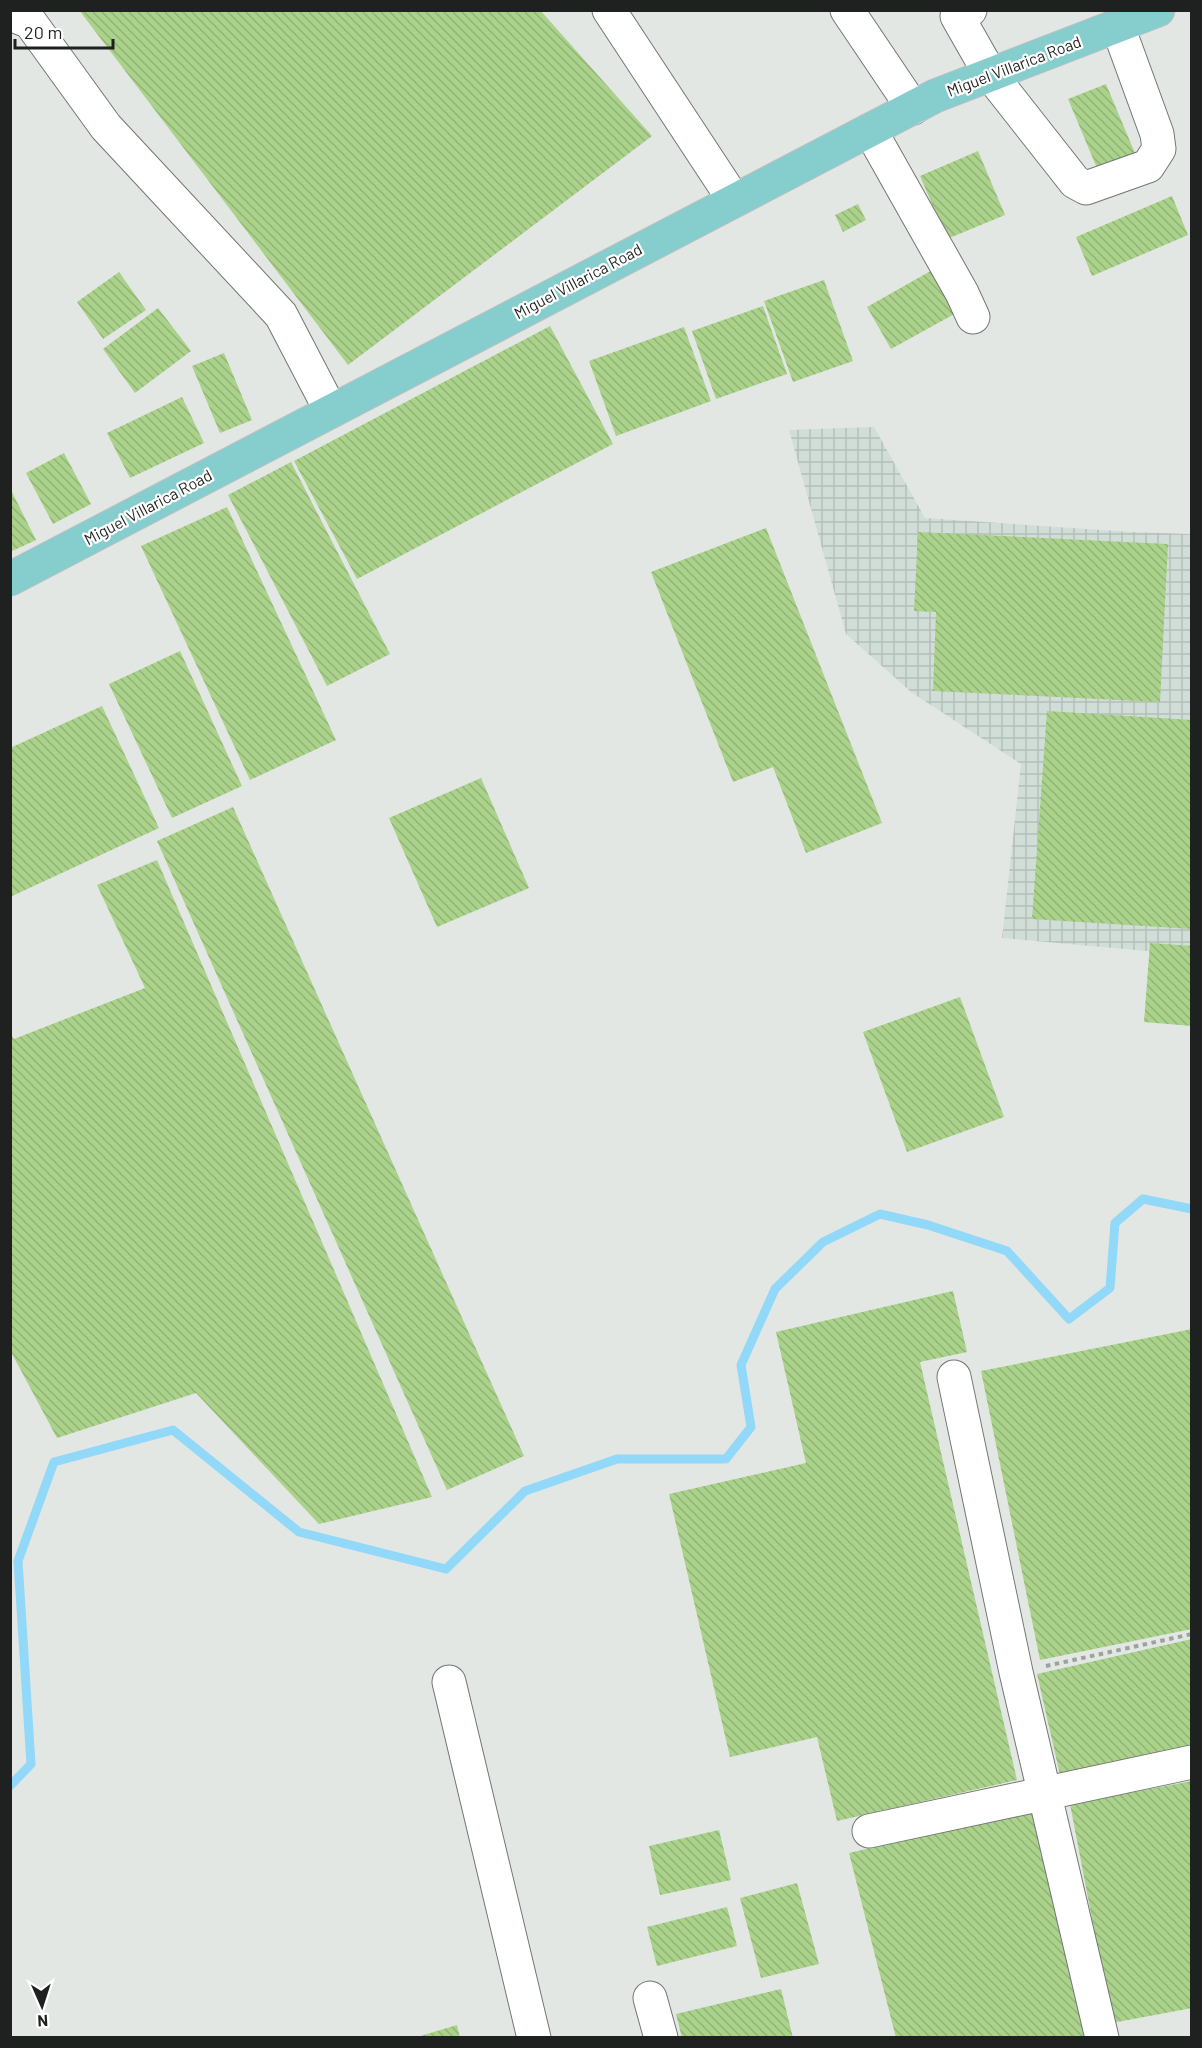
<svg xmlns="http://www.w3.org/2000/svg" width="1202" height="2048" font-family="Barlow,sans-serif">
<defs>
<pattern id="industrial-grid" width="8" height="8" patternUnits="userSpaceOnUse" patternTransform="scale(1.5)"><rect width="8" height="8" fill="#d1ded7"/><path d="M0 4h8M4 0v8" fill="none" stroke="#b3beb8"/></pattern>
<pattern id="building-back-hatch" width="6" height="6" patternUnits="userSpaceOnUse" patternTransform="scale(1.5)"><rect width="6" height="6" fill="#aad28a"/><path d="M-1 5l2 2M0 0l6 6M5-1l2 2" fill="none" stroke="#92b477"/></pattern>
</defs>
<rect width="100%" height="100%" fill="#e2e7e4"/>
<path fill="url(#industrial-grid)" d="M874,427L925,518L1131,532L1191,534V955L1002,938L1021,764L911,692L846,634L789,430Z"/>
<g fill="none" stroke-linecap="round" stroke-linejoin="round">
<path stroke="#91d8f9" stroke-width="9" d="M10,1786L31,1764L18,1561L54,1462L173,1430L299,1532L446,1569L525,1491L617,1459H726L751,1427L741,1365L775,1289L823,1242L880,1214L928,1225L1007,1251L1069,1319L1110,1288L1115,1223L1143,1199L1192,1209"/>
</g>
<path fill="url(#building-back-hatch)" d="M79,10H540L652,136L348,365Z
M1106,84L1137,158L1099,173L1068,99Z
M978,151L1005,215L947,239L920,176Z
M1172,196L1188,235L1092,276L1076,237Z
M858,204L866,220L843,232L835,215Z
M934,269L958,312L891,349L867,307Z
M119,272L146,310L103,339L77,302Z
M824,280L853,361L793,382L764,301Z
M763,306L787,374L716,399L692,331Z
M158,308L191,351L135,393L103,349Z
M550,326L613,444L357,579L294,461Z
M684,327L711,401L616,436L589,361Z
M224,353L252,420L220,433L192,366Z
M182,397L204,443L130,478L107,433Z
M64,453L91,504L53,524L26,473Z
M291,462L390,654L327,686L228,495Z
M10,488L36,540L10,552Z
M227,507L336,740L250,780L141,546Z
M766,528L882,823L806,853L773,767L733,782L651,572Z
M918,532L1168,544L1160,702L933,691L936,612L914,611Z
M180,651L242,786L172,818L109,684Z
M102,706L159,828L10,897V748Z
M1047,711L1192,720V929L1032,919Z
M481,778L529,888L437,927L389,818Z
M233,807L524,1456L447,1490L157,841Z
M157,860L432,1497L319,1524L196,1393L57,1438L10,1350V1033L14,1039L145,988L97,885Z
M1150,943L1192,946V1026L1144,1022Z
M960,997L1004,1117L907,1152L863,1032Z
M953,1291L967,1352L920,1362L1017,1780L837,1821L817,1737L730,1757L669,1494L806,1463L776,1332Z
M1192,1329V1629L1040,1660L981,1371Z
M1192,1639V1749L1061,1779L1037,1674Z
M1192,1781V2008L1112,2023L1070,1804Z
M1047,1807L1097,2038H896L849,1853Z
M719,1830L731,1880L660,1895L649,1846Z
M797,1883L819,1964L761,1978L740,1898Z
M727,1907L737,1946L657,1966L647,1927Z
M781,1989L793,2038H682L676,2014Z
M457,2025L460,2038H417V2037Z"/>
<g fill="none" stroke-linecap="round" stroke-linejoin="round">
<g stroke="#727674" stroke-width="35">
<path id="minor" d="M609,10L734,200
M847,10L913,108
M970,10L957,16L990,74L1075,182L1086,188L1148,166L1159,149L1157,134L1118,27
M10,14L30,22L106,127L281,315L331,411
M870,130L962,293L973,317
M954,1377L1016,1672L1102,2038
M449,1682L534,2038
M869,1831L1192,1762
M650,1998L661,2038"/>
</g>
<g stroke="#c0c1c1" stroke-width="35">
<path id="major" d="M10,579L935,96L1158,10"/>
</g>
<path stroke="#9ea29f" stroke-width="4" stroke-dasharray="4.5 4.5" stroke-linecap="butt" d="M1046,1666L1192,1634"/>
<use href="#minor" stroke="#fff" stroke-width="33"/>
<use href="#major" stroke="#86cdce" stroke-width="33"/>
</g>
<g text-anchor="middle" stroke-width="4.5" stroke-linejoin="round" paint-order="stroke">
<g font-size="16" fill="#1f2120" stroke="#fff">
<text transform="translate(1014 66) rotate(-21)" y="6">Miguel Villarica Road</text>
<text transform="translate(578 281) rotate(-28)" y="6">Miguel Villarica Road</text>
<text transform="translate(148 507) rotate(-28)" y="6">Miguel Villarica Road</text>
</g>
</g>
<rect width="1202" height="2048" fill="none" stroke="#1f2120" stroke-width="24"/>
<g transform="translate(42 2006) rotate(177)" stroke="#ffffff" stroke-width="4.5" paint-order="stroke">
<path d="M0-4.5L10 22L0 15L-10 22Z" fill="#1f2120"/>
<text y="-9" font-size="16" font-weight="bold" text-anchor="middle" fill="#1f2120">N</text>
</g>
<path d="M15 39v9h98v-9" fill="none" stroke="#1f2120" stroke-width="3"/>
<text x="24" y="39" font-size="18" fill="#1f2120" stroke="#ffffff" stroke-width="4.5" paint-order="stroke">20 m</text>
</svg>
